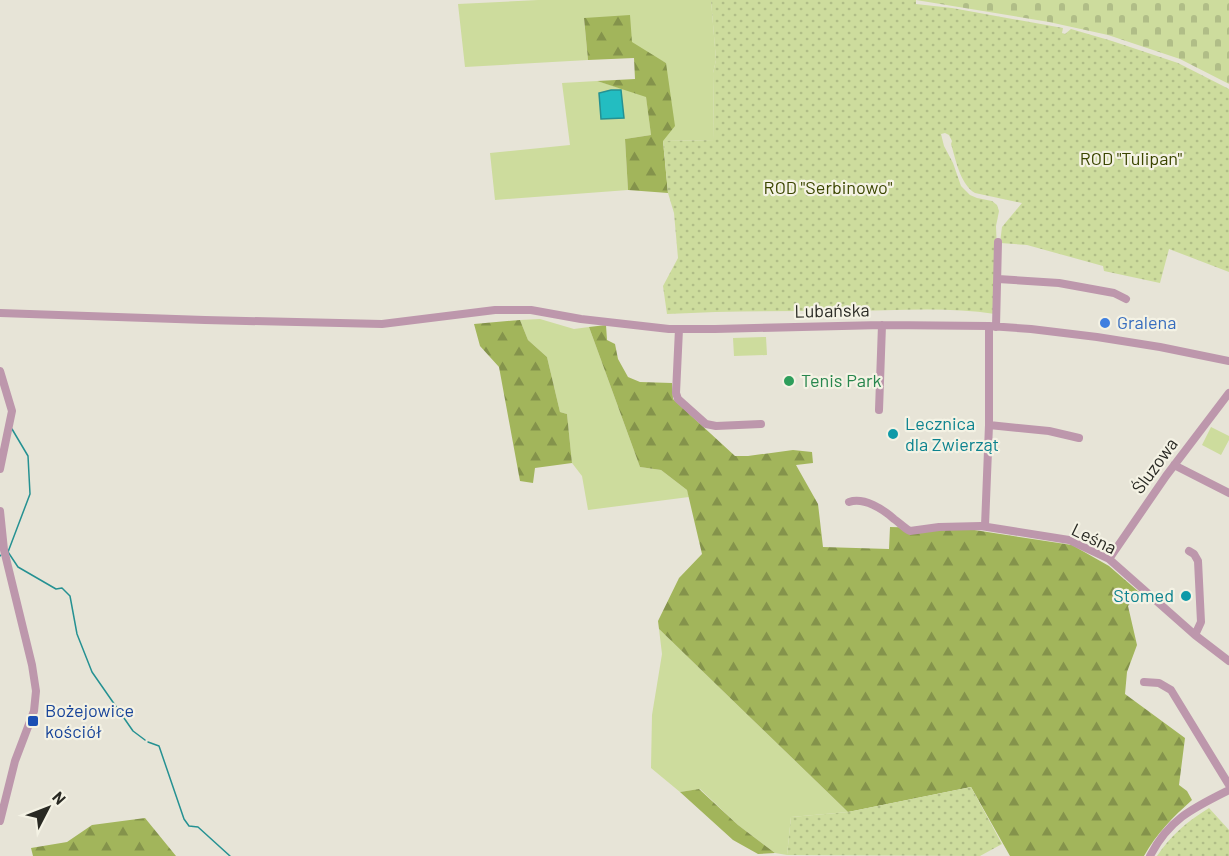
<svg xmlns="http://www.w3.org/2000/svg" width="1229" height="856" font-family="Barlow,sans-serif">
<defs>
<pattern id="forest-firs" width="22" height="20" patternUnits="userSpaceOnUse" patternTransform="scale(1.5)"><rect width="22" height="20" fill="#a2b55b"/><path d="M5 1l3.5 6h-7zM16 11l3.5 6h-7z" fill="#84934b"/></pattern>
<pattern id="cemetery-stones" width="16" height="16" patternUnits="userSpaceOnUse" patternTransform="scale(1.5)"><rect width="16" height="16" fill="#cddc9d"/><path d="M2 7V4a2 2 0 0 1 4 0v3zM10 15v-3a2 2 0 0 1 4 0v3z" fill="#b0bd87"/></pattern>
<pattern id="garden-dots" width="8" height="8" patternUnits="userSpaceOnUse" patternTransform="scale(1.5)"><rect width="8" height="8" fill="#cddc9d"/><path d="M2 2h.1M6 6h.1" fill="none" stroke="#b0bd87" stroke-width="1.8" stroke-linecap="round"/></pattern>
</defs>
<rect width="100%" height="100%" fill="#e7e4d7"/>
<path fill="#cddc9d" d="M538,0H711L716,60L713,73L714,140L663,141L666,63L584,19L588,60L465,67L458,4Z
M597,81L646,96L651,135L625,139L628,190L495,200L490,153L570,145L562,83Z
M540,319L574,329L589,327L640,467L661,470L687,490L689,497L588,510L582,476L572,463L567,414L560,412L547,357L528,340L520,320Z
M766,337L767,355L734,356L733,338Z
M1211,427L1229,436V440L1221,455L1202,445Z
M659,629L848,812L791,817L787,855L775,853L738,825L700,789L680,792L651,768L652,715L662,654Z"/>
<path fill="url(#forest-firs)" d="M630,15L632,42L666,63L675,126L663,141L668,193L628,190L625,139L651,135L646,97L597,81L635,79L634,58L588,60L584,18Z
M520,320L528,340L547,357L560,412L567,414L572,463L535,468L533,483L520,481L499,367L480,346L474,324Z
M606,325L607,340L615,344L618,359L628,377L640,382L672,383L673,399L735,456H748L793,450L812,452L813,463L796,465L818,504L823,547L889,549L890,527L968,529L1072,545L1109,566L1139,592L1128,606L1137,645L1127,672L1125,694L1185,738L1179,785L1187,791L1192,800C1172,818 1157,833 1144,856H1010L971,787L848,812L659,629L658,621L679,578L702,554L687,490L661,470L640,467L589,327Z
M699,789L738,825L775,853L758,854L733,840L680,792Z
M145,818L176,856H33L31,848L67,842L92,825Z"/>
<path fill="url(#cemetery-stones)" d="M916,0H1229V84L1180,59L1108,35L1049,22Z"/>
<path fill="url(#garden-dots)" d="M711,0H916V4L952,8L1063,28L1062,33L1065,34L1071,29L1112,41L1178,63L1229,89V272L1169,249L1160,283L1104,271L1103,266L1027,245L1000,243L1002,227L1022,203L975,193C960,184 956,160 951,144L952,141L949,135L945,133L941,134L944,146L953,163L961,186L970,195L977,198L992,201L997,205L999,211L996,226L998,279L995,314C945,306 893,311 843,311C784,311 726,311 667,314L663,286L678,258L674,213L668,193L663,141L714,140L713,73L716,60Z
M971,787L1002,844L980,856L787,855L791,817L848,812Z
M1209,808L1229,830V856H1157C1171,835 1188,821 1209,808Z"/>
<path fill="#23bdc1" stroke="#259192" stroke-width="1.5" d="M611,90H621L624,118L601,119L599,93Z"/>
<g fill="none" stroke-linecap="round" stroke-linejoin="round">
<path stroke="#259192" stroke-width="1.5" d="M12,429L28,456L30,494L8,552L18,567L56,589L62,588L70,596L77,634L92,672L133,731L145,740
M0,556L1,555
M148,742L159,746L184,819L189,826L198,827L230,856"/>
<path stroke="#bd97ac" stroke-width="8" d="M998,279L1059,283L1114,293L1126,299
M0,313L205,320L382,324L495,310H531L581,319L669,329H715L882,325L989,326L1031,329L1097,337L1160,347L1229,361
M996,327L998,242
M679,329L676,393L678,399L706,424L716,426L761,424
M0,371L12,411L0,469
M879,410L882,325
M989,425L1049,431L1079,438
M1174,465L1229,493
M849,502C864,497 883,509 894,519C900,523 904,528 910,531L939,527L981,526L1069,540L1109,559L1195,635L1229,661
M0,511L4,550L32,665L36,691L34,711L15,761L0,821
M985,526L989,425V326
M1189,551L1194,554L1198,561L1201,622L1195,635
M1109,559L1166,476L1229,393
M1144,682L1159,683L1171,690L1229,785
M1150,856C1169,819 1193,808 1229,790"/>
</g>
<circle fill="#3f7fe0" stroke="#f4f2e4" stroke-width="2" cx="1105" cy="323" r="6"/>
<circle fill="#2e9e5b" stroke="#f4f2e4" stroke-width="2" cx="789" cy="381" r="6"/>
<g fill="#0f9aa8" stroke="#f4f2e4" stroke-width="2">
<circle cx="893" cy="434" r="6"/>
<circle cx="1186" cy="596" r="6"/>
</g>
<rect fill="#1a4fb4" stroke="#f4f2e4" stroke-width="2" x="27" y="715" width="12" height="12" rx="3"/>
<g text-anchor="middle" stroke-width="4.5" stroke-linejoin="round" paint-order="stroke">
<g font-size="18" fill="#3b4600" stroke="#f4f2e4">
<text x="1131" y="165">ROD "Tulipan"</text>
<text x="828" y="194">ROD "Serbinowo"</text>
</g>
<g font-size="18" fill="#292923" stroke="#f4f2e4">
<text transform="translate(832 311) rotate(-1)" y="6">Lubańska</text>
<text transform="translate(1155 466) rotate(-54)" y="6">Śluzowa</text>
<text transform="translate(1094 539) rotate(26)" y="6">Leśna</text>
</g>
<g font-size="18" fill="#366cbe" stroke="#f4f2e4" text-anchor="start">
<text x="1117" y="329">Gralena</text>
</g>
<g font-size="18" fill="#27864d" stroke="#f4f2e4" text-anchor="start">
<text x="801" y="387">Tenis Park</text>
</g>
<g font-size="18" fill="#0d838f" stroke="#f4f2e4" text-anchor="start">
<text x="905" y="430">Lecznica<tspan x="905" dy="21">dla Zwierząt</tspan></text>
<text x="1174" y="602" text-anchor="end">Stomed</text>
</g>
<g font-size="18" fill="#164399" stroke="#f4f2e4" text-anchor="start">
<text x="45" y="717">Bożejowice<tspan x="45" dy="21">kościół</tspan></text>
</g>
</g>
<g transform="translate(48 808) rotate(48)" stroke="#f4f2e4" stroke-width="4.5" paint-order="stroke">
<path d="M0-4.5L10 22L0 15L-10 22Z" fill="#292923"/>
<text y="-9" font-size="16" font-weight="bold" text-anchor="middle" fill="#292923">N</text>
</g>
</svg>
